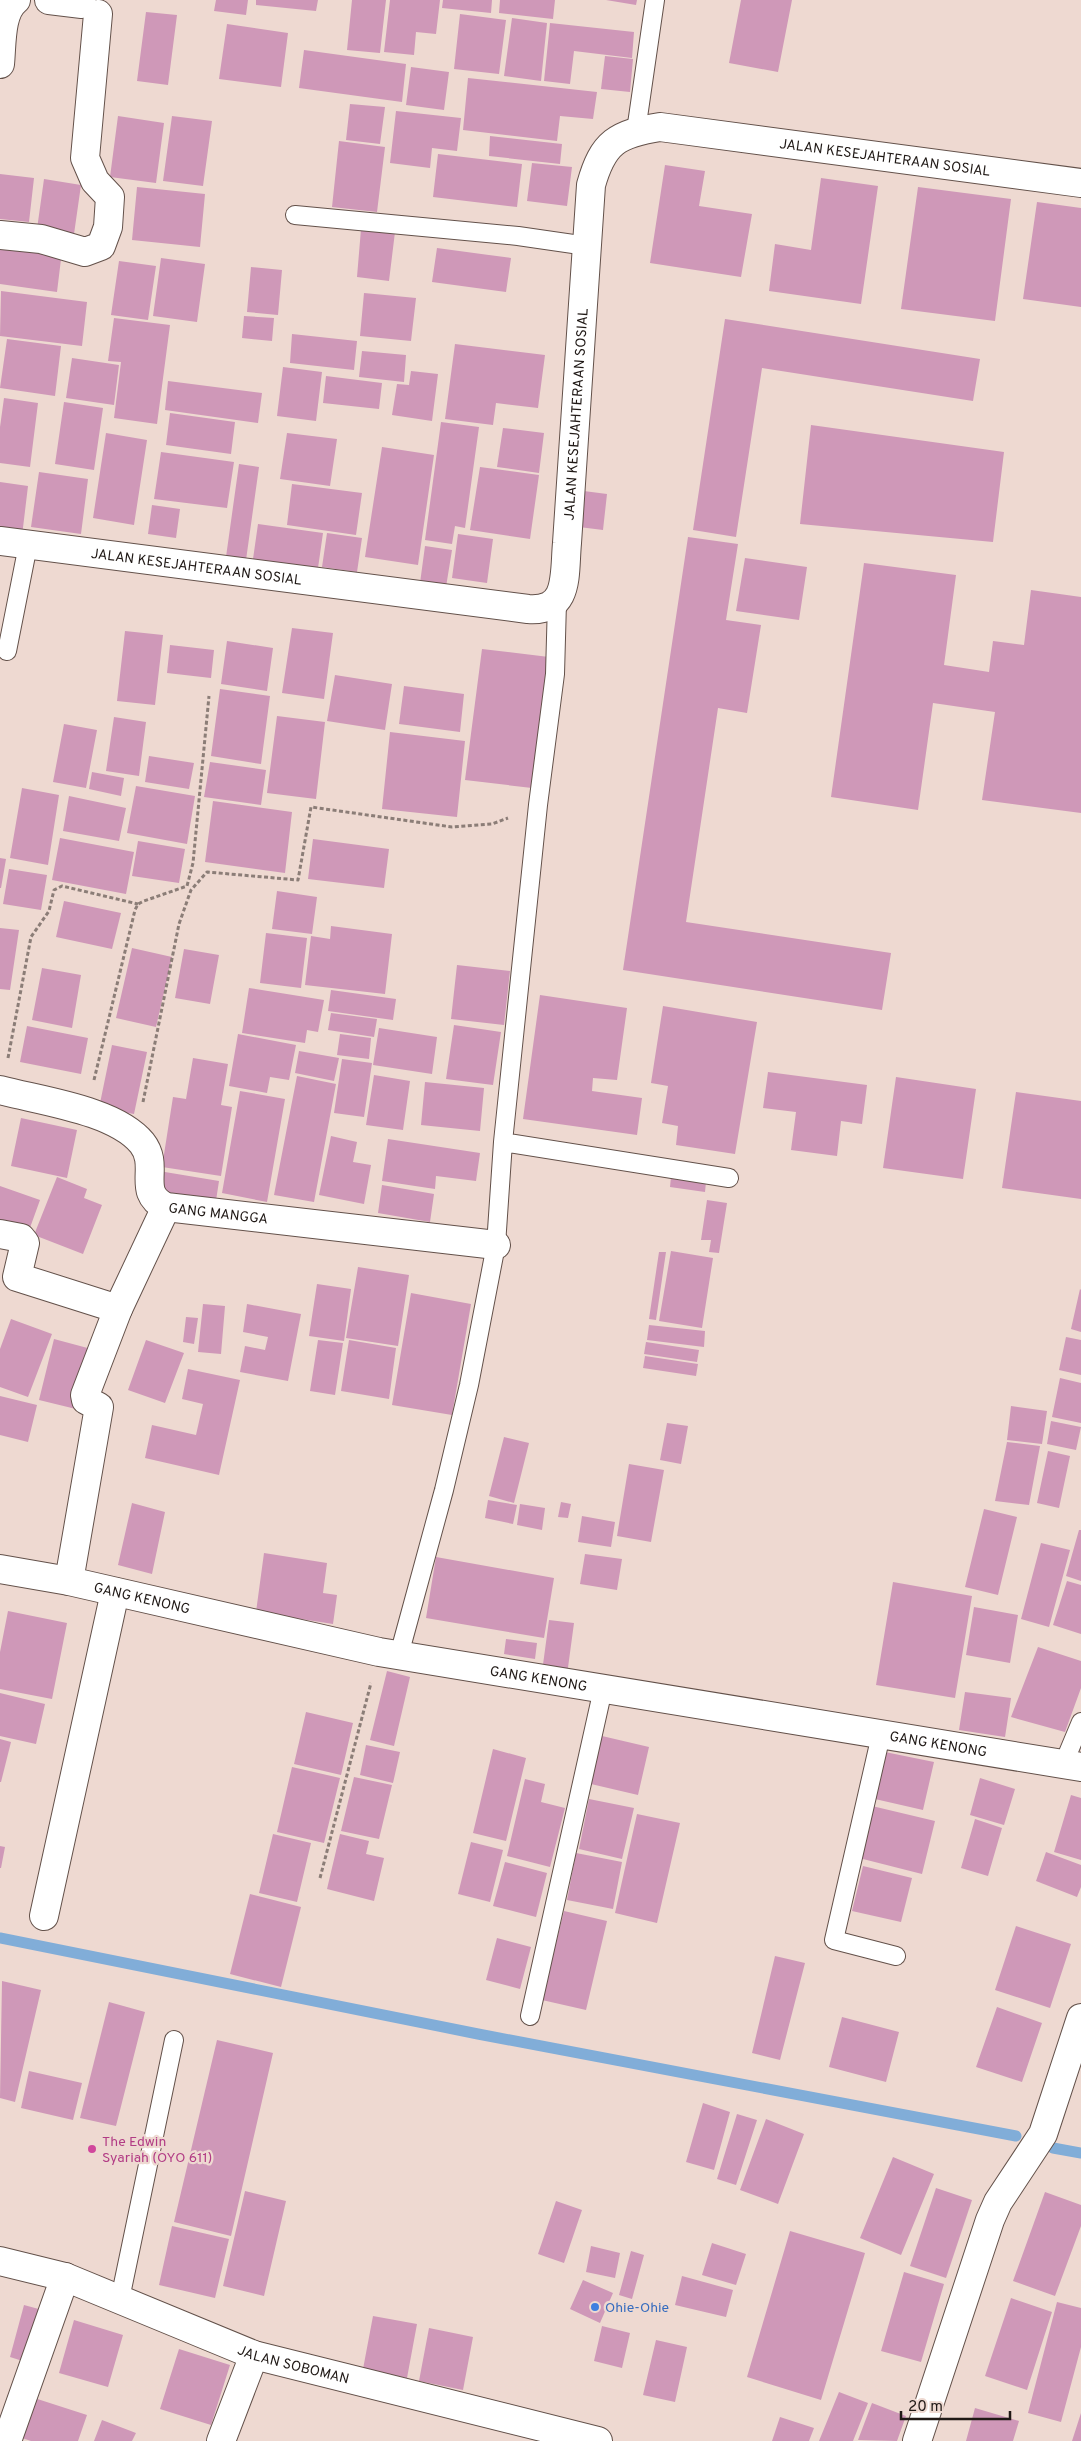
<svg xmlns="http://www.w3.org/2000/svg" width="1081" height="2441" font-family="Overpass,sans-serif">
<rect width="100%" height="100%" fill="#eed9d1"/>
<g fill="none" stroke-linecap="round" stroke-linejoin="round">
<path stroke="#81add8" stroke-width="11" d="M0,1938L478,2034L1016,2136
M1053,2148L1081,2153"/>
</g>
<path fill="#cf98b8" d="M216,0H248L246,15L214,11Z
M256,0H318L316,11L256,5Z
M352,0H386L380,53L347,50Z
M390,0H440L436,34L416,32L414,55L384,52Z
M443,0H492L491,13L442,8Z
M500,0H555L553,19L499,13Z
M606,0H637L636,5Z
M741,0H792L778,72L729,63Z
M146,12L177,15L168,85L137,81Z
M460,14L506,20L499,74L454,69Z
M512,18L547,23L541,81L504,76Z
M550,23L634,32L632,58L574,51L570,84L544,81Z
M227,24L288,33L281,87L219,79Z
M304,50L406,64L402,102L299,88Z
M605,56L633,59L630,92L601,89Z
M411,67L449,72L444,110L406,105Z
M468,78L597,92L593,119L560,116L557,141L463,130Z
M350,104L385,107L380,144L346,140Z
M396,111L461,118L457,151L432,148L430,168L390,163Z
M118,116L164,123L156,183L110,177Z
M172,116L212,121L203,186L163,181Z
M490,136L562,144L560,164L489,156Z
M339,141L385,147L377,212L332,207Z
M438,154L522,164L517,207L433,197Z
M532,163L572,167L567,206L527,201Z
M665,165L705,171L699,206L752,214L741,277L650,263Z
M0,174L34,178L29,222L0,219Z
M821,178L878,186L861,304L769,291L775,244L811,250Z
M44,179L81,185L74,234L37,229Z
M137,187L205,194L200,247L132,240Z
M918,187L1011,199L995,321L901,309Z
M1037,202L1081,208V307L1023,299Z
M361,229L395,232L389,281L357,277Z
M0,243L62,251L57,292L0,284Z
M437,248L511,258L506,292L432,282Z
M161,258L205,264L197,322L153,316Z
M119,261L156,266L148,320L111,315Z
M251,267L282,270L278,315L247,312Z
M1,291L87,302L82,346L0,336Z
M364,293L416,298L411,341L360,336Z
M244,316L274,318L272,341L242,338Z
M114,318L170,325L157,424L114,418L121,362L108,361Z
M725,319L980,359L973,401L762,368L736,537L693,530Z
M292,334L357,341L354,370L290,363Z
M7,339L61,346L55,396L0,388Z
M455,344L545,355L538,408L496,403L493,425L445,419Z
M362,351L406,355L404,382L359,377Z
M72,358L119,365L114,405L66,398Z
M283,367L322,372L316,421L277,416Z
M411,371L438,374L432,421L392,415L397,384L409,385Z
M326,376L382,383L379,409L323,403Z
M168,381L262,393L258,423L165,410Z
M4,398L38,403L30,467L0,463V427Z
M64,402L103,408L94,470L55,464Z
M170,413L235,422L231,454L166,445Z
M441,422L479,427L465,528L455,526L452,544L425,540Z
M811,425L1004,452L993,542L800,524Z
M503,428L544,433L539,473L497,467Z
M106,433L147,440L134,525L93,518Z
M287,433L337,439L330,486L280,479Z
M382,447L434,455L418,565L365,557Z
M161,452L234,462L227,508L154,499Z
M239,464L259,467L246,560L226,557Z
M480,467L539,475L530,539L470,530Z
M39,472L88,479L81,534L31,527Z
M0,482L28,486L22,536L0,533Z
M292,484L362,493L356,535L287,525Z
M576,490L607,494L603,530L571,526Z
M152,505L180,509L176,538L148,534Z
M258,524L323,533L318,568L253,559Z
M327,533L362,538L357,572L322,567Z
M458,534L493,539L487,583L452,578Z
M688,537L738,544L726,620L761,625L747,713L718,708L686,922L891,953L882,1010L623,970Z
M425,546L452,550L446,587L420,583Z
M745,558L807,567L799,620L736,611Z
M864,563L956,575L944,665L989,672L993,641L1024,645L1031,590L1081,597V813L982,800L995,712L933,703L918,810L831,797Z
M292,628L333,633L324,699L282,693Z
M125,631L163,635L155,705L117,701Z
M227,641L273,648L267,691L221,684Z
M170,645L214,650L211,678L167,673Z
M482,649L549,657L532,788L465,780Z
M335,675L392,684L385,730L327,721Z
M404,686L464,694L460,732L399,724Z
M220,689L270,696L261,764L211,756Z
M277,716L325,722L316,799L267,793Z
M114,717L146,722L139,776L106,771Z
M64,724L97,730L86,788L53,782Z
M390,732L465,741L457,817L382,809Z
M149,756L194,763L189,789L145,782Z
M210,762L266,770L261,805L204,797Z
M92,772L124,778L121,796L89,789Z
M136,786L195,796L187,844L127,833Z
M22,788L59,795L48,865L10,858Z
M69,796L126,808L119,841L63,831Z
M213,801L292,812L285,873L205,862Z
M60,838L134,852L126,894L52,880Z
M313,839L389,849L384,888L308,879Z
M138,841L185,849L179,883L132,876Z
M0,858L6,859L1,888H0Z
M9,869L47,875L41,910L3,904Z
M277,891L317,897L312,934L272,929Z
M64,901L121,913L112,949L56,937Z
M331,926L392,934L385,994L305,985L311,936L330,939Z
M0,928L19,930L10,990L0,989Z
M266,933L307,938L301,988L260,983Z
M132,948L172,957L156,1027L116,1018Z
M184,949L219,955L210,1004L175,998Z
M457,965L510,971L504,1025L451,1019Z
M42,968L81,975L72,1028L32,1020Z
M249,988L324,1000L318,1032L307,1030L305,1043L242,1033Z
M331,990L396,999L393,1020L328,1011Z
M540,995L627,1008L617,1080L593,1078L592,1091L642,1098L637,1135L523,1119Z
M663,1006L757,1022L735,1154L676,1145L678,1126L662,1123L668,1086L651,1083Z
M331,1013L377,1019L374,1037L328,1030Z
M454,1025L501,1032L493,1085L446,1079Z
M27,1026L88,1038L81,1074L20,1062Z
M379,1028L437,1037L432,1074L373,1065Z
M238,1034L296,1045L289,1080L270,1077L267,1093L229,1086Z
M340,1034L371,1038L369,1059L337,1055Z
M112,1045L147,1052L134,1114L99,1108Z
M299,1051L339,1058L334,1081L295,1073Z
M193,1058L228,1064L221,1105L232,1107L221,1176L162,1167L173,1097L186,1099Z
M342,1059L372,1063L364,1117L334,1113Z
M768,1072L867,1085L862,1124L841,1121L837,1156L791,1150L796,1112L763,1108Z
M374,1075L410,1081L403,1130L366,1125Z
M297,1076L336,1084L314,1202L274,1195Z
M896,1077L976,1089L963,1179L883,1168Z
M425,1082L484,1088L480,1131L421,1125Z
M240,1091L285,1099L267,1202L222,1193Z
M1016,1092L1081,1101V1199L1002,1188Z
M21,1118L77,1130L67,1178L11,1166Z
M331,1136L357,1142L353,1162L371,1165L364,1204L319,1195Z
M388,1139L480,1153L476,1181L436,1176L435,1189L382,1181Z
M159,1171L219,1181L215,1207L155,1198Z
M57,1177L87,1189L84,1198L102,1205L83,1254L34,1235Z
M671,1177L706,1182L705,1192L670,1187Z
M382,1185L434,1194L430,1222L378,1213Z
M0,1186L40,1200L27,1236L0,1226Z
M707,1200L727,1203L719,1253L709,1252L711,1240H701Z
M671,1251L713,1258L702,1328L659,1321Z
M659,1252H666L656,1320L649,1319Z
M358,1267L409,1275L398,1346L346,1338Z
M317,1284L351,1289L344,1341L309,1336Z
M1080,1289L1081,1290V1332L1071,1329Z
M411,1293L471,1304L452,1415L392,1405Z
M203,1304L225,1306L221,1354L198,1352Z
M247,1304L301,1314L288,1381L240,1372L245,1346L265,1350L268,1337L243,1332Z
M186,1317L198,1318L194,1344L183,1342Z
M11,1319L52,1334L28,1397L0,1387V1349Z
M649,1325L705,1331L704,1347L647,1340Z
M1066,1337L1081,1340V1375L1059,1370Z
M54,1339L95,1350L80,1410L39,1400Z
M146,1340L184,1353L165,1403L128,1390Z
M318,1340L343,1343L335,1395L310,1391Z
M349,1340L396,1348L389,1399L341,1391Z
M646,1342L699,1350L697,1362L644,1354Z
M645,1356L698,1364L696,1376L643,1368Z
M188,1369L240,1380L219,1475L145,1458L152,1425L196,1435L203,1404L182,1399Z
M1060,1378L1081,1383V1423L1052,1417Z
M0,1396L37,1405L28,1442L0,1435Z
M1011,1406L1047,1411L1042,1444L1007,1440Z
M1051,1421L1081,1427L1076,1450L1047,1444Z
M667,1423L688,1426L681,1464L660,1460Z
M504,1437L529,1443L514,1503L489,1496Z
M1007,1442L1040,1446L1029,1505L995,1501Z
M1048,1451L1070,1456L1059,1508L1037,1503Z
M629,1464L664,1470L651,1542L617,1536Z
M488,1500L517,1505L513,1524L485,1518Z
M561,1502L571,1504L568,1518L558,1517Z
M132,1503L165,1512L152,1574L118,1565Z
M520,1504L545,1508L542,1530L517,1525Z
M984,1509L1017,1517L998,1595L965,1587Z
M582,1516L615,1522L611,1547L578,1542Z
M1079,1530H1081V1581L1066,1576Z
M1041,1543L1070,1550L1049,1627L1021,1619Z
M264,1553L327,1563L323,1593L337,1595L333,1624L256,1612Z
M585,1554L622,1559L617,1590L580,1584Z
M436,1557L554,1578L544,1638L426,1618Z
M1067,1581L1081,1585V1634L1053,1625Z
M893,1582L972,1596L955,1698L876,1685Z
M974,1607L1018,1615L1010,1663L966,1655Z
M8,1611L67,1623L52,1699L0,1689V1652Z
M549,1620L574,1623L567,1675L542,1672Z
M506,1639L537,1643L535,1659L504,1654Z
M1038,1647L1081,1661V1688L1065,1732L1011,1717Z
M387,1671L410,1677L394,1746L370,1740Z
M965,1692L1011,1698L1005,1737L959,1730Z
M0,1693L45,1704L36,1744L0,1736Z
M306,1712L353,1723L341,1775L294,1764Z
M602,1736L649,1747L638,1795L591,1784Z
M0,1739L11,1742L1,1782H0Z
M366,1745L400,1752L393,1783L360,1775Z
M493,1749L526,1758L506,1841L473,1833Z
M885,1752L934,1762L923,1810L875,1799Z
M292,1767L340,1778L324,1843L277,1832Z
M354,1777L392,1785L379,1839L341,1831Z
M980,1778L1015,1789L1004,1825L970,1815Z
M525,1779L545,1784L541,1802L565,1808L550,1867L507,1856Z
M1071,1795L1081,1798V1860L1054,1852Z
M589,1799L634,1808L622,1859L579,1849Z
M872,1806L935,1821L922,1874L859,1858Z
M637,1814L680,1823L657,1923L615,1913Z
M975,1819L1002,1828L988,1876L961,1868Z
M273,1834L311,1843L297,1902L259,1893Z
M340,1834L369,1841L366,1854L384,1858L374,1901L327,1889Z
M471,1842L503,1850L490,1902L458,1894Z
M0,1846L5,1847L1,1868H0Z
M1046,1852L1081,1865V1887L1077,1897L1036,1881Z
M576,1853L622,1862L613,1909L567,1900Z
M505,1862L547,1873L536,1917L493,1906Z
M863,1866L912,1878L901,1922L852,1911Z
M250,1894L301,1907L281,1987L230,1974Z
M564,1911L607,1921L586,2010L542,2000Z
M1016,1926L1071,1944L1050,2008L995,1990Z
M497,1938L531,1947L520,1989L486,1980Z
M775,1956L805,1963L780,2060L752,2053Z
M2,1981L41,1990L15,2102L0,2098Z
M109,2002L145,2012L116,2126L80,2118Z
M997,2007L1042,2023L1022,2082L976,2067Z
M842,2017L899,2032L886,2082L829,2067Z
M217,2040L273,2053L231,2236L174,2222Z
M29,2071L82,2083L73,2120L21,2108Z
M703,2103L730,2112L714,2170L686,2162Z
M737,2114L757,2120L736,2185L717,2179Z
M766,2119L804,2134L778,2204L740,2190Z
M893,2157L934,2174L901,2255L860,2238Z
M936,2188L972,2200L946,2278L910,2266Z
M245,2191L286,2201L264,2296L223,2286Z
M1045,2192L1081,2205V2226L1055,2296L1013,2281Z
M556,2201L582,2210L564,2263L538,2254Z
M172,2226L229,2239L215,2298L159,2285Z
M790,2231L865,2253L821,2400L747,2377Z
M712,2243L746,2254L736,2285L702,2275Z
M591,2246L620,2253L615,2278L586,2272Z
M631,2251L644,2255L632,2299L619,2295Z
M904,2272L944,2284L921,2362L881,2351Z
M682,2276L733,2290L726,2317L675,2305Z
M583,2280L613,2293L600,2323L570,2309Z
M1011,2298L1052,2312L1027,2390L985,2376Z
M1057,2302L1081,2308V2347L1061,2422L1028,2413Z
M24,2305L46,2311L32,2364L10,2357Z
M373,2316L417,2324L407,2378L363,2369Z
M74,2320L123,2335L108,2387L59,2373Z
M602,2326L630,2333L622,2368L594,2361Z
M429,2328L473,2337L463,2390L419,2381Z
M656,2340L687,2347L675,2402L643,2395Z
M179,2349L230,2365L211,2425L160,2409Z
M839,2392L868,2403L853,2441H819Z
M25,2395L87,2415L78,2441H31L13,2435Z
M872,2403L906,2416L897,2441L858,2440Z
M975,2408L1019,2421L1013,2441H966Z
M1081,2413V2441H1072Z
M780,2417L814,2428L809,2441H772Z
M102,2420L136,2433L132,2441H94Z"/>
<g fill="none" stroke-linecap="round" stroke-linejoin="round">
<g stroke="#63514a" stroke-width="20">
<path id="lane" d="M636,131L655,0
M295,215L518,236L587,246
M7,651L28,545
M503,1142L729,1178
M399,1655L444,1490L469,1385L496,1245L503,1142L538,805L555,674L557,602
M881,1735L834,1940L896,1956
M1063,1765L1081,1722
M530,2016L603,1689
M120,2299L174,2040"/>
</g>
<g stroke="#63514a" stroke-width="30">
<g id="street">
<path d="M49,0L82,4"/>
<path d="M0,64C2,45 0,12 16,0"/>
<path d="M0,235L41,239L85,252L101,246L108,227L110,197L95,181L85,158L98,14"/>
<path id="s1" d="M0,541L528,609C570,612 564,575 567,543L591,185C603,142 617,134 660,127L1081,183"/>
<path id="s2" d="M0,1090C41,1101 115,1110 142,1143C161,1167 135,1192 166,1207L496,1245"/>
<path d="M0,1234L21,1238L25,1243L17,1277L118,1309L166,1207"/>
<path id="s3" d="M0,1569L69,1581L379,1652L1081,1767"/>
<path d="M69,1581L99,1407L86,1400L85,1395L118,1309"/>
<path d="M44,1916L115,1592"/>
<path id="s4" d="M0,2261L65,2277L254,2355L598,2441"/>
<path d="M7,2441L65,2277"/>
<path d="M221,2441L254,2355"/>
<path d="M917,2441L990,2220L998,2202L1043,2134L1081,2018"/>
</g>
</g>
<path stroke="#8b7d77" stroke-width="3" stroke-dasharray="4 2.5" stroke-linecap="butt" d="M8,1058L31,937L49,911L54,890L62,886L138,904
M94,1080L135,910L138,904L144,901L187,886L193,863L209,696
M143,1102L179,924L191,890L207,872L298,880L311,807L452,827L492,824L508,818
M320,1878L371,1683"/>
<use href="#lane" stroke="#fff" stroke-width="18"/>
<use href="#street" stroke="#fff" stroke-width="28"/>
</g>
<circle fill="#d1479c" stroke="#eed9d1" stroke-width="2" cx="92" cy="2149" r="5"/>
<circle fill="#3f7fe0" stroke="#eed9d1" stroke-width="2" cx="595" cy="2307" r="5"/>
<g text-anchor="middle" stroke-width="4.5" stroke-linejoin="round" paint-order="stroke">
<g font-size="14" fill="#201916" stroke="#eed9d1">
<text dy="5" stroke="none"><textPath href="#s1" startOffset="1306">JALAN KESEJAHTERAAN SOSIAL</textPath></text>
<text dy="5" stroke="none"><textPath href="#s1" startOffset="751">JALAN KESEJAHTERAAN SOSIAL</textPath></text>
<text dy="5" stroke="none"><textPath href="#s1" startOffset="198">JALAN KESEJAHTERAAN SOSIAL</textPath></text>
<text dy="5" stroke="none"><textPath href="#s2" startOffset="279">GANG MANGGA</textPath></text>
<text dy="5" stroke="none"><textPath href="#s3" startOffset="145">GANG KENONG</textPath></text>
<text dy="5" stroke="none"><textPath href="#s3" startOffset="550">GANG KENONG</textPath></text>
<text dy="5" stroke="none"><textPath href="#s3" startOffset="955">GANG KENONG</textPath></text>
<text dy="5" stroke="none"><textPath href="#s4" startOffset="312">JALAN SOBOMAN</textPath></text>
</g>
<g font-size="14" fill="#b23c85" stroke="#eed9d1" text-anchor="start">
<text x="102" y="2146">The Edwin<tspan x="102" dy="16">Syariah (OYO 611)</tspan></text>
</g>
<g font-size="14" fill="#366cbe" stroke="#eed9d1" text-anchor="start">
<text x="605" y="2312">Ohie-Ohie</text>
</g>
</g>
<path d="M901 2411v8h109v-8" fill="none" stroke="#201916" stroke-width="2.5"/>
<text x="908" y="2411" font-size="15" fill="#201916" stroke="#eed9d1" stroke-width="4" paint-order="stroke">20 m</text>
</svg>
